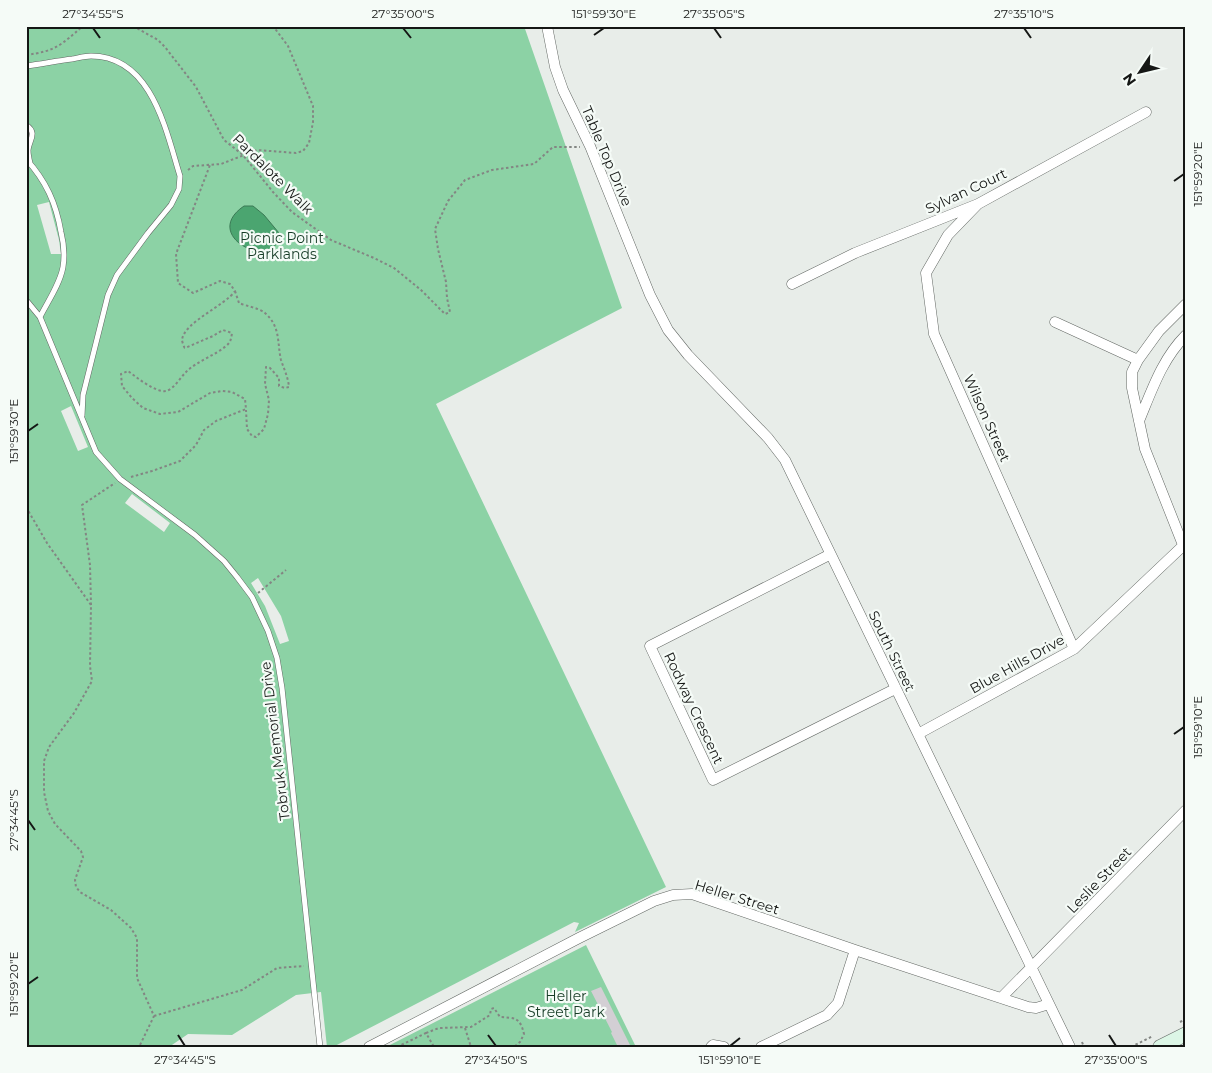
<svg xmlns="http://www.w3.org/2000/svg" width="1212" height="1073" font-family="Montserrat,sans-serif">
<rect width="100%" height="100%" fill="#e8ede9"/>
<path fill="#8cd2a5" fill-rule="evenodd" d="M26,26H524L622,308L436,404L666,887L575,932L579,923L574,922L333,1047H327L321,992L296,995L232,1035L188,1034L169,1047H26ZM49,202L59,240L61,254H51L37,205ZM71,406L88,447L78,451L61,411ZM132,494L170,523L164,532L125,503ZM258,578L281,616L289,641L280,644L265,606L251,583Z
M586,945L636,1047H386Z"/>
<path fill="#4ba570" stroke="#3b7a55" d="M244,206H253L264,215L279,233C279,274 198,237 244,206Z"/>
<path fill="#d3cfd4" d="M601,987L631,1047H618L611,1033L612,1032L591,991Z"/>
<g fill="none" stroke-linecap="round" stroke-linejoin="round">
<g stroke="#626763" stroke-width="6">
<path id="lane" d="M26,66C41,64 57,61 72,59C78,58 85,56 91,56C152,56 166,131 180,176L179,189L171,205L148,233L117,275L108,295L83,395L82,416
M26,125C38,133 29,140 28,150C28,154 29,159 30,163
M26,159C46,181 56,203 61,232C64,244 65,255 63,267C60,284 48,301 40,317
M26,300L40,317L96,452L120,479L195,535L224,561L237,577L252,597L268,631L277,658L282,688L320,1047"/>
</g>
<g stroke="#626763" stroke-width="11">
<path id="street" d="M547,26L555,67L563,90L590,146L650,295L668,330L688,355L768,438L785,460L1070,1047
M978,204L948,235L926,273L934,334L1074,649
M792,284L855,253L978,204L1146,112
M1186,304L1159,331L1138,360L1132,372V388L1145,449L1183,545L1186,548
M1055,322L1138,360
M1139,421C1152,390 1162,359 1186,335
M829,555L650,646L713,780L895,689
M918,734L1074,649L1186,543
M1001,998L1186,810
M369,1047L579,938L654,901L673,895L692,894L855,950L1028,1007L1036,1008L1049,1004
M711,1047L713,1045L724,1047
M761,1047L827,1015L838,1003L855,950"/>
</g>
<g stroke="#626763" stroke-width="15">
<path id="secondary" d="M1160,1047L1186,1034"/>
</g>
<path stroke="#838683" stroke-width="2" stroke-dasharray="2.5 2.5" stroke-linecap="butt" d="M133,26L158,40L165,47L196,87L224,140L243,155L273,192L292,212L331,240L374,258L394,268L421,290L445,314L450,312L447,298L446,282L438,249L435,229L448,201L465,180L492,170L534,164L553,147H580
M26,55C56,51 61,45 83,26
M188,170L193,166L221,164L257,150L296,153L303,151L309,143L313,122V106L288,46L273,26
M235,291L239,303C246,306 259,308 265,313C281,327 277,343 281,360C284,369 288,377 289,387L285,388L279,386V378L270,368L266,367L265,384L269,400L268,414L264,429L256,437L252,436L247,429L246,410
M131,477L152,471L180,461L196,445L204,430L216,421L246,409L245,399L232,392L222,391L210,393L178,412L160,414L143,408L132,398L122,386L121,374L128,371C136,377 156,393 166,391C174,389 180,378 186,372C197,361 214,356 226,346C231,342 231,339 232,333L223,330L213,336L185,348C184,348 182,341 182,340C184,322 226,305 235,291L230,284L220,281L193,293L178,283L176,254L210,165
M26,507L47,543L91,605L90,666L92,681L74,713L49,747L44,761V792L48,811L55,824L81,851L83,857L75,880L76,887L80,892L111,910L131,928L137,938V978L154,1016L139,1047
M258,593L286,570
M91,605L90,565L82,505L115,483
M154,1016L242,990L277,968L304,966
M1180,1022L1186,1019
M465,1028L471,1047
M426,1033L439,1028L471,1027L490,1015L491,1009L494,1008L500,1017C515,1018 520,1017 524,1034L520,1042L514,1047
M1082,1042L1084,1047
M345,1047H347
M397,1047L426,1033L434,1047
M1131,1047L1153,1036"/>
<use href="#lane" stroke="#fff" stroke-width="5"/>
<use href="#street" stroke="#fff" stroke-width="10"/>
<use href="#secondary" stroke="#dcf6e6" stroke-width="14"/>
</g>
<path fill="none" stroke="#151715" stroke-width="2" d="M93,28L100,38M403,28L411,38M714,28L721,38M1024,28L1031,38M594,35L604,28M1174,181L1184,174M28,431L38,424M1174,734L1184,727M28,820L35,830M28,984L38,977M178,1035L185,1046M488,1035L496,1046M1109,1035L1116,1046M730,1046L740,1038"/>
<g text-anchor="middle" stroke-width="4.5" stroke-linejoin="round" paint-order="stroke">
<g font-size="14" fill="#151715" stroke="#f5fbf7">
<text transform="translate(607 156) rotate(67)" y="5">Table Top Drive</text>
<text transform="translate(273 174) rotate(45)" y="5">Pardalote Walk</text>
<text transform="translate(966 191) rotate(-25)" y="5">Sylvan Court</text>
<text transform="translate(987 418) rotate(66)" y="5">Wilson Street</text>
<text transform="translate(892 651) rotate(64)" y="5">South Street</text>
<text transform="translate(1017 664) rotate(-29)" y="5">Blue Hills Drive</text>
<text transform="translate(694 708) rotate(65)" y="5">Rodway Crescent</text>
<text transform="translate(275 741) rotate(-97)" y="5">Tobruk Memorial Drive</text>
<text transform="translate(1099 880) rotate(-46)" y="5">Leslie Street</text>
<text transform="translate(737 897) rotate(17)" y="5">Heller Street</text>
</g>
<g font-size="14" fill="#163c26" stroke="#f5fbf7">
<text x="282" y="243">Picnic Point<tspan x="282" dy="16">Parklands</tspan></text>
<text x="566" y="1001">Heller<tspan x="566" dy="16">Street Park</tspan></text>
</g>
</g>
<rect width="1212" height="1073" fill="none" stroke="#f5fbf7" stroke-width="55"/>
<g transform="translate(1140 72) rotate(235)" stroke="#f5fbf7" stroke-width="4" paint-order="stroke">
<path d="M0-4L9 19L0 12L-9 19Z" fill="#151715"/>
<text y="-8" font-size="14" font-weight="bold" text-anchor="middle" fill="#151715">N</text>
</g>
<rect x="28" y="28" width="1156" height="1018" fill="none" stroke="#151715" stroke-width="2"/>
<g font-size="12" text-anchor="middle" fill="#151715">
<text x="93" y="18">27°34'55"S</text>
<text x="403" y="18">27°35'00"S</text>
<text x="604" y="18">151°59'30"E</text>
<text x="714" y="18">27°35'05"S</text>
<text x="1024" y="18">27°35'10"S</text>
<text transform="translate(1198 174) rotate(-90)" y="4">151°59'20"E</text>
<text transform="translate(14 431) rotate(-90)" y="4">151°59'30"E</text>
<text transform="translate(1198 727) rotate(-90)" y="4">151°59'10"E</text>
<text transform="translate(14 820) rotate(-90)" y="4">27°34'45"S</text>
<text transform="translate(14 984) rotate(-90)" y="4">151°59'20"E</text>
<text x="185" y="1064">27°34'45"S</text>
<text x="496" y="1064">27°34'50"S</text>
<text x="730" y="1064">151°59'10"E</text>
<text x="1116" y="1064">27°35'00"S</text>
</g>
</svg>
